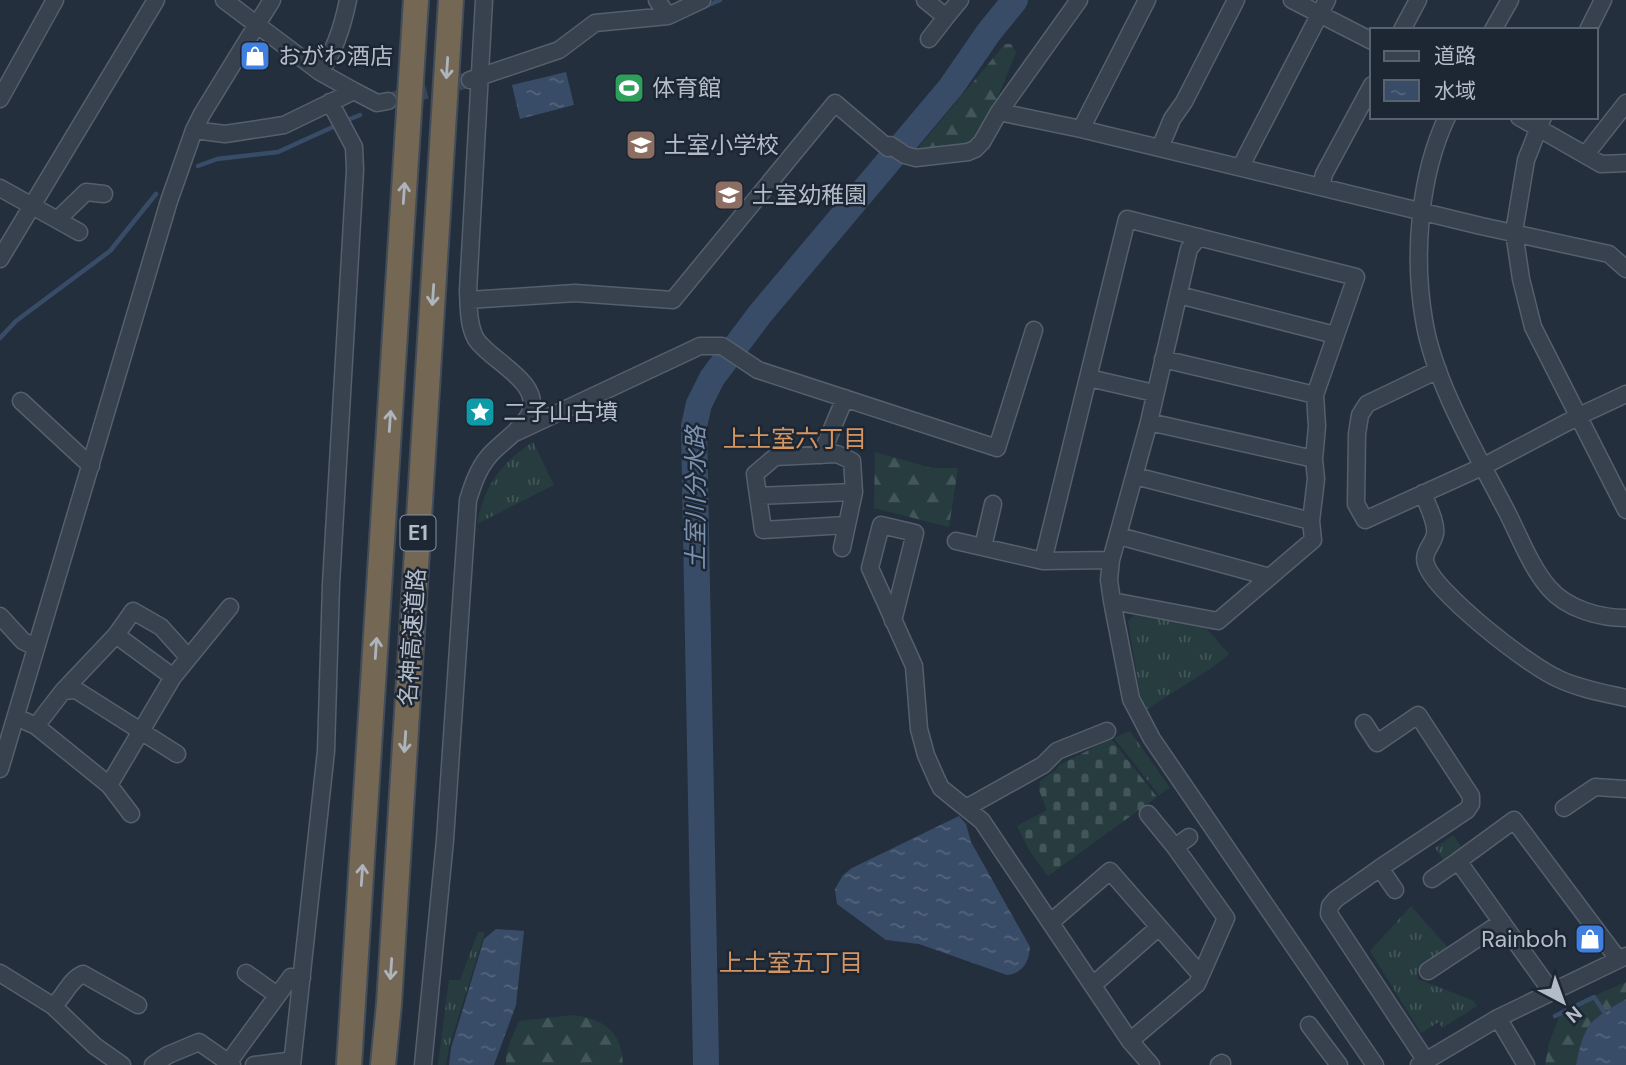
<svg xmlns="http://www.w3.org/2000/svg" width="1626" height="1065" font-family="'DM Sans','Noto Sans JP',sans-serif">
<defs>
<pattern id="grass-tufts" width="24" height="20" patternUnits="userSpaceOnUse" patternTransform="scale(1.75)"><rect width="24" height="20" fill="#263c3f"/><path d="M3 7l-1-3M5 7V3M7 7l1-3M15 17l-1-3M17 17v-4M19 17l1-3" fill="none" stroke="#435659"/></pattern>
<pattern id="forest-firs" width="22" height="20" patternUnits="userSpaceOnUse" patternTransform="scale(1.75)"><rect width="22" height="20" fill="#263c3f"/><path d="M5 1l3.5 6h-7zM16 11l3.5 6h-7z" fill="#435659"/></pattern>
<pattern id="cemetery-stones" width="16" height="16" patternUnits="userSpaceOnUse" patternTransform="scale(1.75)"><rect width="16" height="16" fill="#263c3f"/><path d="M2 7V4a2 2 0 0 1 4 0v3zM10 15v-3a2 2 0 0 1 4 0v3z" fill="#435659"/></pattern>
<pattern id="water-ripples" width="26" height="14" patternUnits="userSpaceOnUse" patternTransform="scale(1.75)"><rect width="26" height="14" fill="#394c67"/><path d="M2 4q2-2 4 0t4 0M15 11q2-2 4 0t4 0" fill="none" stroke="#53647b"/></pattern>
</defs>
<rect width="100%" height="100%" fill="#242f3e"/>
<path fill="url(#grass-tufts)" d="M533,442L554,485L477,524C483,488 502,461 533,442Z
M1138,612L1206,628L1229,654L1210,669L1147,709L1140,694L1128,621Z
M1130,731L1170,788L1159,795L1114,738Z
M1453,835L1464,851L1446,863L1435,848Z
M1411,906L1449,949L1420,969L1417,972L1418,979L1474,1001L1477,1006L1442,1028L1439,1022L1421,1033L1370,951Z
M478,932H485L449,1047L446,1065H438L449,980H460Z"/>
<path fill="url(#forest-firs)" d="M1005,44H1011L1016,52C1009,69 986,132 972,141C958,150 934,149 918,148Z
M875,452L932,468H958L949,527L874,508Z
M1626,982V999C1589,1021 1585,1022 1576,1065H1545L1549,1043L1562,1010Z
M573,1015C605,1020 622,1031 623,1065H506C505,1050 513,1035 519,1021Z"/>
<path fill="url(#cemetery-stones)" d="M1111,739L1157,797L1048,876L1029,850L1017,826L1047,810L1039,790L1040,781L1056,770L1059,765Z"/>
<path fill="url(#water-ripples)" d="M566,72L574,105L520,119L512,85Z
M959,816L966,824L971,842L1030,947C1029,962 1023,973 1007,975L919,944L886,940L837,904L835,889L843,875L852,868Z
M496,929L524,931L516,1005L494,1065H449L451,1048L484,939Z
M1626,999V1065H1576C1585,1022 1589,1021 1626,999Z"/>
<g fill="none" stroke-linecap="round" stroke-linejoin="round">
<path stroke="#394c67" stroke-width="4.5" d="M704,7L720,0
M345,121L360,115
M198,166L217,159L278,152L335,126
M0,338L16,321L110,251L156,194
M1555,1016L1594,997L1604,1012"/>
<path stroke="#394c67" stroke-width="26" d="M706,1065L694,426L699,404L712,378L760,314L951,87L989,32L1015,0"/>
<path stroke="#3a4453" stroke-width="16" stroke-dasharray="16 8" stroke-linecap="butt" d="M388,101L468,80"/>
<g stroke="#565f6c" stroke-width="19">
<path id="minor" d="M224,0L320,72L354,91
M925,0L946,17L960,0
M1292,0L1372,41
M668,16L702,0
M1402,30L1418,0
M1493,30L1510,0
M1588,30L1603,0
M929,39L946,17
M320,72C335,51 343,25 348,0
M470,80L559,50L595,23L668,16L657,0
M0,99L55,0
M999,112L1079,0
M1447,117C1419,176 1413,256 1424,320C1434,383 1478,456 1508,514C1520,538 1531,567 1549,588C1567,609 1600,618 1626,618
M1519,117L1601,164L1626,163
M1543,117L1526,160L1514,232L1521,279L1533,327L1626,510
M1081,129L1147,0
M194,130L225,134L284,125L354,91L377,103L388,101
M1160,148L1172,119L1184,102L1236,0
M1586,154L1626,103
M1241,166L1327,0
M1321,187L1324,174L1372,85
M0,188L79,232
M58,219L86,192L104,194
M1199,237L1189,249L1149,422L1111,560L1109,580L1112,601L1131,699L1152,739L1375,1065
M0,259L156,0
M1179,295L1335,335
M469,300L575,293L673,300L835,103L888,148L890,145L905,155L916,158L968,152L975,149L982,142L999,112L1081,129L1481,226L1609,254L1626,269
M1163,359L1315,395
M1438,370L1367,404L1360,415L1357,434L1356,504L1365,520L1484,466L1579,416L1626,394
M1089,378L1154,393
M21,401L91,466
M1149,422L1314,459
M517,432L700,346H722L758,370L997,448L1034,330
M821,455L845,398
M1135,476L1311,521
M1423,493C1427,505 1437,522 1435,534C1433,545 1422,552 1426,564C1434,592 1530,667 1559,679C1580,689 1604,693 1626,698
M758,496L854,492
M1119,536L1270,577
M956,541L1043,561L1111,560
M983,547L993,504
M842,548L854,492L852,461L837,454L775,457L755,474L763,530L846,525
M1043,561L1127,219L1356,277L1315,395L1317,426L1314,459L1316,479L1311,521L1313,540L1218,621L1112,601
M0,616L23,641L35,647
M893,621L915,533L881,525L870,568L914,666L919,729L926,755L937,780L941,788L982,821L1130,1041L1151,1065
M116,635L173,677
M63,691L116,635L133,611L161,627L188,657
M16,717L36,726L63,691L76,690L177,754
M1364,723L1377,743L1418,715L1471,796V804L1467,810L1380,868L1395,890
M36,726L109,785L131,814
M0,769L169,201L194,130L202,114L272,0
M109,785L173,677L230,607
M966,808L1043,765L1057,751L1107,731
M1564,808L1595,787L1626,789
M1175,847L1189,837
M1380,868L1336,899L1330,906L1329,914L1426,1061
M1432,879L1458,861
M1051,922L1110,871L1201,975
M1428,971L1502,922
M0,973L53,1006L95,1046L122,1065
M246,973L277,995
M1093,985L1159,927
M1551,991L1458,861L1514,820L1618,959
M53,1006C65,996 69,980 83,974L138,1005
M1498,1018L1526,1065
M1309,1025L1339,1065
M1130,1041L1197,984L1226,918L1175,847L1148,814
M153,1065L168,1055L199,1042L232,1065
M229,1065L228,1063L291,977L302,978
M254,1065L287,1061
M292,1065L326,751L331,584L355,170L354,147L330,102
M423,1065L445,840L468,500C473,484 478,469 489,456C500,443 524,428 530,413C543,382 489,360 476,339C468,325 469,307 468,291L484,0
M1219,1065L1222,1063
M1419,1065L1498,1018L1626,956"/>
</g>
<g stroke="#434c59" stroke-width="28">
<path id="highway" d="M349,1065L416,0
M383,1065L389,1004L451,0"/>
</g>
<use href="#minor" stroke="#38414e" stroke-width="16"/>
<use href="#highway" stroke="#746855" stroke-width="24"/>
</g>
<defs><path id="oneway-shaft" d="M-6 0H5M1.5-3L5.5 0L1.5 3" fill="none" stroke-width="1.6" stroke-linecap="round" stroke-linejoin="round" transform="scale(1.75)"/></defs>
<g stroke="#aeb4bd">
<use href="#oneway-shaft" transform="translate(447 68) rotate(94)"/>
<use href="#oneway-shaft" transform="translate(404 193) rotate(-86)"/>
<use href="#oneway-shaft" transform="translate(433 295) rotate(94)"/>
<use href="#oneway-shaft" transform="translate(390 421) rotate(-86)"/>
<use href="#oneway-shaft" transform="translate(376 648) rotate(-86)"/>
<use href="#oneway-shaft" transform="translate(405 742) rotate(94)"/>
<use href="#oneway-shaft" transform="translate(362 875) rotate(-86)"/>
<use href="#oneway-shaft" transform="translate(391 969) rotate(94)"/>
</g>
<defs>
<g id="shop-square" transform="scale(1.575)"><rect x="-9" y="-9" width="18" height="18" rx="4" fill="#3f7fe0" stroke="#1d2633"/><path d="M-5-2.5h2.3a2.7 3.5 0 0 1 5.4 0H5L5.5 6h-11ZM-1.5-2.5h3a1.5 2.3 0 0 0-3 0Z" fill="#fff"/></g>
<g id="stadium-square" transform="scale(1.575)"><rect x="-9" y="-9" width="18" height="18" rx="4" fill="#2e9e5b" stroke="#1d2633"/><path d="M0-5a6.5 5 0 1 0 0 10a6.5 5 0 1 0 0-10ZM-3.5-1.8h7v3.6h-7Z" fill="#fff"/></g>
<g id="school-square" transform="scale(1.575)"><rect x="-9" y="-9" width="18" height="18" rx="4" fill="#8d6e63" stroke="#1d2633"/><path d="M0-5L7-2L0 1L-7-2ZM-4 1L0 2.5L4 1V4Q0 6-4 4Z" fill="#fff"/></g>
<g id="sight-square" transform="scale(1.575)"><rect x="-9" y="-9" width="18" height="18" rx="4" fill="#0f9aa8" stroke="#1d2633"/><path d="M0-6L1.8-2.2L6-1.7L2.9 1.2L3.7 5.4L0 3.3L-3.7 5.4L-2.9 1.2L-6-1.7L-1.8-2.2Z" fill="#fff"/></g>
</defs>
<g fill-rule="evenodd">
<use href="#shop-square" x="255" y="56"/>
<use href="#stadium-square" x="629" y="88"/>
<use href="#school-square" x="641" y="145"/>
<use href="#school-square" x="729" y="195"/>
<use href="#sight-square" x="480" y="412"/>
<use href="#shop-square" x="1590" y="939"/>
</g>
<g text-anchor="middle" stroke-width="5" stroke-linejoin="round" paint-order="stroke">
<rect fill="#1d2633" stroke="#878f9c" stroke-width="2" x="400.5" y="515.5" width="35" height="35" rx="5"/>
<g font-size="21" font-weight="bold" fill="#b4bcc9">
<text x="418" y="540">E1</text>
</g>
<g font-size="23" fill="#b4bcc9" stroke="#1d2633" text-anchor="start">
<text x="278" y="64">おがわ酒店</text>
<text x="652" y="96">体育館</text>
<text x="664" y="153">土室小学校</text>
<text x="752" y="203">土室幼稚園</text>
<text x="503" y="420">二子山古墳</text>
<text x="1567" y="947" text-anchor="end">Rainboh</text>
</g>
<g font-size="23" fill="#b4bcc9" stroke="#1d2633">
<text transform="translate(412 637) rotate(-86)" y="8">名神高速道路</text>
</g>
<g font-size="24" fill="#d59563" stroke="#1d2633">
<text x="795" y="447">上土室六丁目</text>
<text x="791" y="971">上土室五丁目</text>
</g>
<g font-size="24" font-style="italic" fill="#7c92b1" stroke="#1d2633">
<text transform="translate(696 498) rotate(-90)" y="8">土室川分水路</text>
</g>
</g>
<rect x="1370" y="28" width="228" height="91" fill="#1d2633" stroke="#59626f" stroke-width="2"/>
<rect x="1384" y="51" width="35" height="10" fill="#38414e" stroke="#59626f" stroke-width="2"/>
<text x="1434" y="63" font-size="21" fill="#b4bcc9">道路</text>
<rect x="1384" y="80" width="35" height="21" fill="url(#water-ripples)" stroke="#59626f" stroke-width="2"/>
<text x="1434" y="98" font-size="21" fill="#b4bcc9">水域</text>
<g transform="translate(1563 1002) rotate(139)" stroke="#1d2633" stroke-width="5" paint-order="stroke">
<path d="M0-5L12 26L0 18L-12 26Z" fill="#b4bcc9"/>
<text y="-10" font-size="19" font-weight="bold" text-anchor="middle" fill="#b4bcc9">N</text>
</g>
</svg>
